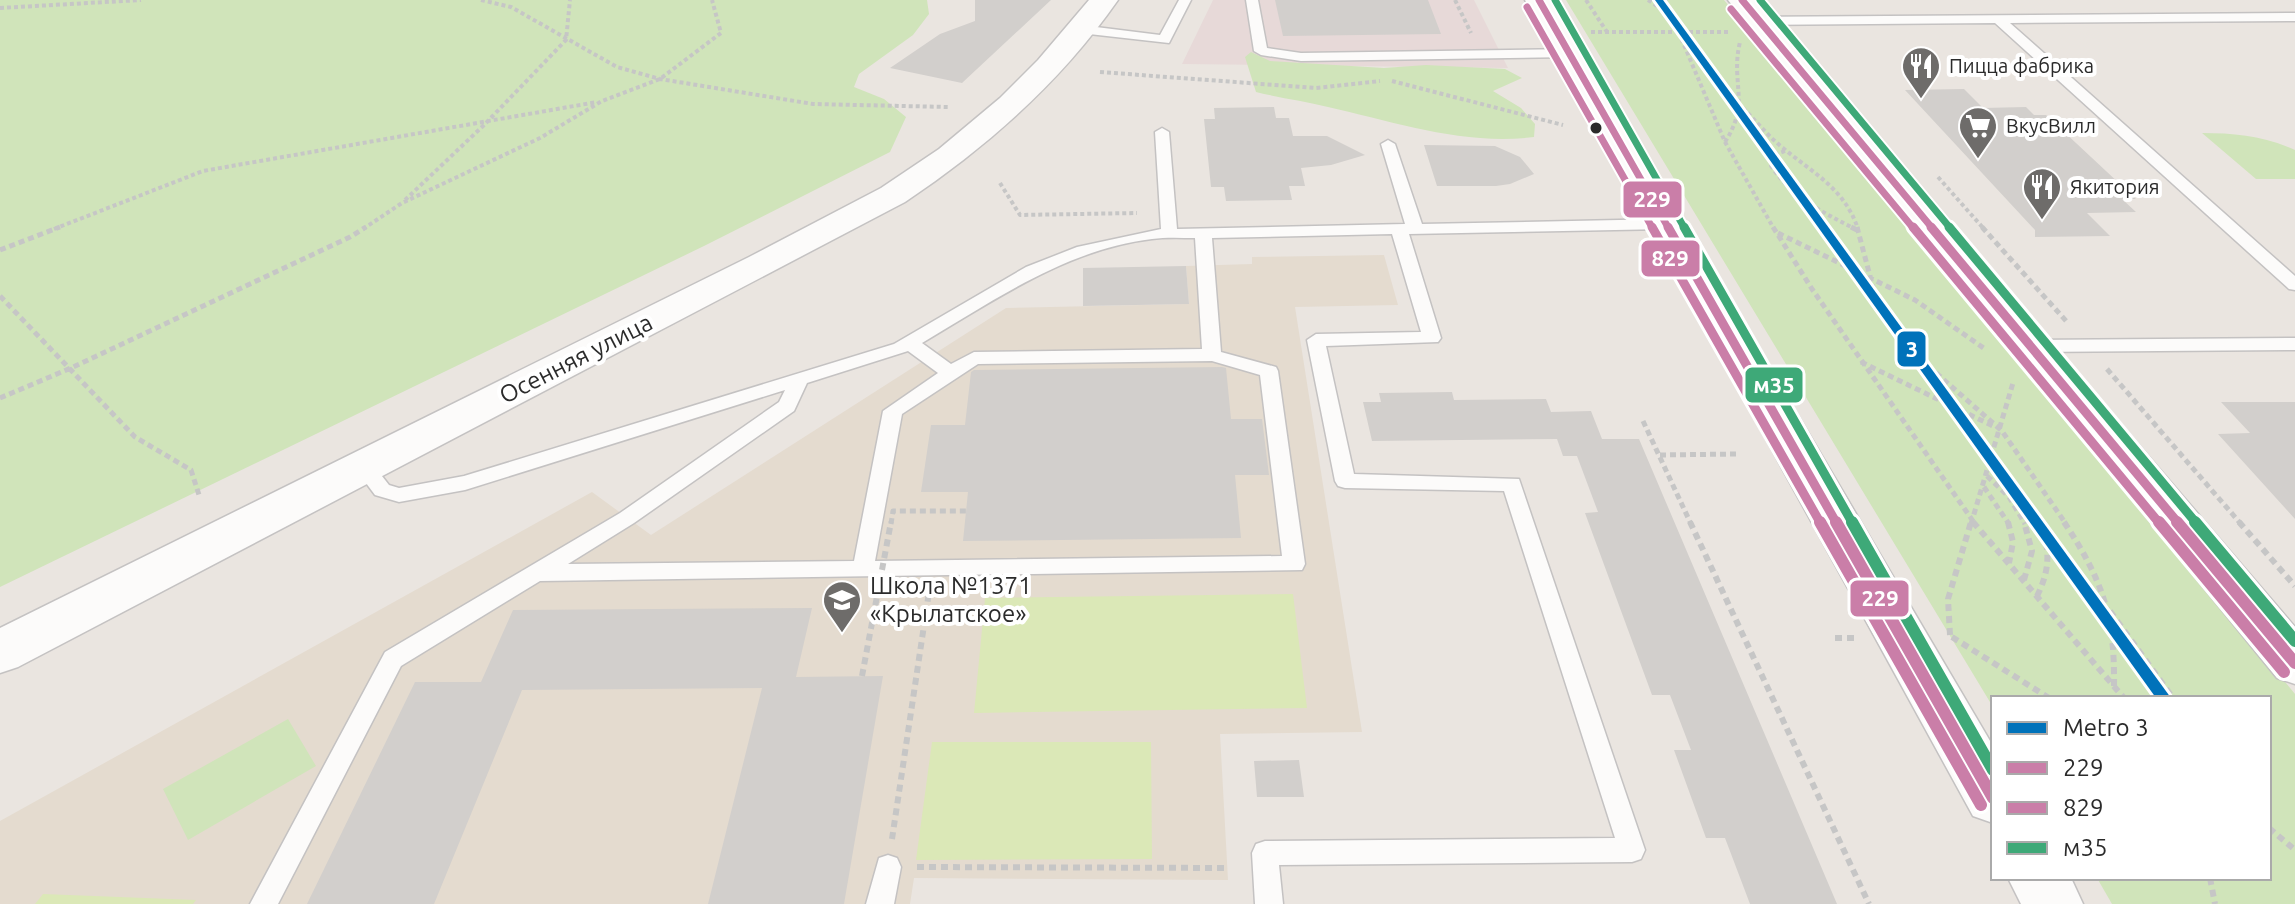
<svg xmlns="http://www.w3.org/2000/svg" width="2295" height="904" font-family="Ubuntu,sans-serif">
<rect width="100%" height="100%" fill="#eae5e0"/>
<path fill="#e4dbcf" d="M1384,255L1398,305L1295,307L1362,732L1220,734L1228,880L914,878L910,904H0V821L592,492L651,535L1006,308L1189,304L1186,266L1252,264V257Z"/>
<path fill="#e7d9d8" d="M1213,0H1474L1508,68L1182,64Z"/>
<path fill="#d0e4ba" d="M0,0H927L929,14L913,35L859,74L854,87L884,99L906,117L890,152L704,246L0,587Z
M1566,0H1724L2295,694V904H2112L2097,878H2269V698H1993V707Z
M1251,52L1270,61L1384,68L1426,65L1505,69L1522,78L1493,91L1521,108L1535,124L1534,137C1464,146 1395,122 1328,107C1304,101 1280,98 1256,92L1245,57Z
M2202,133C2235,133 2264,136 2295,150V179H2256Z
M288,719L316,766L188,840L163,789Z"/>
<path fill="#dbe8b7" d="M1293,594L1307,708L974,713L985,598Z
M932,742H1151L1152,859L916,860Z
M43,894L196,900L193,904H35Z"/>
<path fill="#d2cfcc" d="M975,0H1051L962,83L890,68L940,34L975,21Z
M1275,0H1428L1441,34L1283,36Z
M1964,89L1983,108L2026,107L2034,115H2046L2136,199H2122L2136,212L2087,213L2110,236L2035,237V230L1905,90Z
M1274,107L1276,118H1289L1293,136H1327L1365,155L1331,165L1301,168L1305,186H1289L1292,200L1226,201L1224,187H1211L1204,119H1215L1214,108Z
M1424,145L1495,146L1520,157L1534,174L1510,184L1496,186H1437Z
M1186,266L1189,304L1083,306V268Z
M1222,367L1226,368L1231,419H1262L1269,475H1235L1241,538L963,541L968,492H921L931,425H965L971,372L974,370Z
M1452,392L1454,400L1546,399L1551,412L1591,411L1602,439H1639L1837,904H1750L1725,838H1706L1674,750H1691L1670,695H1652L1585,513L1598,512L1577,456H1563L1557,439L1372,441L1363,402H1381L1379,393Z
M2221,402H2295V519L2218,434L2250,433Z
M812,608L796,677L883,676L844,904H708L762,688L522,690L434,904H307L415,682H481L513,610Z
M1299,760L1304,797H1257L1254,761Z"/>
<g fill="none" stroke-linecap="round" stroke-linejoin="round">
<g stroke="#c4c2c2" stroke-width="3">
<path id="service" d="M1179,0H1191L1169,43L1080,33L1073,29L1080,25L1160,35Z
M1246,0H1258L1267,48L1301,53L1570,49L1577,53L1570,57L1301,61L1261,55L1254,51Z
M2295,13V21L2010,23L2295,276V290L2289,289L1995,23L1759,25L1753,21L1759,17Z
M1162,128L1169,132L1177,229L1405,224L1381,144L1388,140L1395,144L1422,224L1667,219L1675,224L1667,229L1409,234L1441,338L1438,342L1326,346L1354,474L1519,479L1645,850L1641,859L1632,862L1279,865L1283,904H1255L1252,853L1256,844L1265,841L1615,838L1504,491L1345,488L1338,486L1335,481L1307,340L1316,334L1421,332L1392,234L1212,238L1221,352L1276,367L1278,371L1305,564L1302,570L540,581L401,666L278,904H250L385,652L620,513L779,402L785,390L465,490L399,502L375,495L354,467L357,462H371L389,485L399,488L464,476L894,344L1026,267L1077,247L1161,229L1155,132ZM1195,238L1202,349L974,352L951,364L922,343C993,301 1067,249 1152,239C1166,237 1181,238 1195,238ZM908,351L938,373L883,411L854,561L568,564L634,523L794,411L807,383ZM1212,361L1260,375L1282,556L875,561L902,414L978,364Z
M2295,338V350L2032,352L2023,346L2032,340Z
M888,855L897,858L901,867L894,904H866L879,858Z"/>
</g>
<g stroke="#c4c2c2" stroke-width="3">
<path id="tertiary" d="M1525,0H1553L1993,746V823L1973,816Z
M1728,0H1757L2295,627V684L2277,678Z
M2008,878H2071L2083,904H2021Z"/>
</g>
<g stroke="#c4c2c2" stroke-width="3">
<path id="secondary" d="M1089,0H1118C1061,82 987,147 905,202L18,667L0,673V628L749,257L881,188L939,149L1000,98L1038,60Z"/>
</g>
<path stroke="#c6c6c6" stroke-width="4" stroke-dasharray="4 3" stroke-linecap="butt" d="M481,0L511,7L617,67L660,79L813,104L948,107
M1455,0L1471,33
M1586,0L1607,32
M1648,0L1671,15
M1665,0L1725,142L1774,229
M0,8L141,0
M1591,32H1729
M1100,72L1316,88L1380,81
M1392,81L1563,125
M1743,108C1756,121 1768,136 1783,148C1813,173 1845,189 1858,229
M1725,142C1751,102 1730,83 1740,42
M1785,151L1777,154L1771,166C1792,197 1822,212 1855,229
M1938,177L1984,229
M1000,183L1020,215L1137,213
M405,200L484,125L566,40L570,0
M54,229L203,171L597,102
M363,229L402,203L540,138L602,101L660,79L721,33L712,0"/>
<path stroke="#c6c6c6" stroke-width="5" stroke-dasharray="6 4" stroke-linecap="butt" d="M1773,227L1812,289L1975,524
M1851,227L1857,230
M1857,227L1874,291L1889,321L1926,364L2002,431L2066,524
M1982,227L2067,322
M1778,233L1915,300L1985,349
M0,250L60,227
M0,296L135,437L191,470L199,495
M1861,362L1993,426
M2107,369L2241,524
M0,398L71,368L350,237L366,227
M1643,421L1691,524
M1660,455L1738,454
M1990,465L2018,491L2040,524
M1987,476L2009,497L2025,524
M1984,487L2009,524
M1971,524L2013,383"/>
<path stroke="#c6c6c6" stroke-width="6" stroke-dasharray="7 5" stroke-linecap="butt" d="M1690,522L1869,904
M1973,522L2124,698
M2008,522L2013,542L2009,563
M2064,522C2103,581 2115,616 2114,687
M2239,522L2295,586
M2024,580L2032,551L2024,522
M2037,596C2050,570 2051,549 2039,522
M2110,611L2173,698
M1950,635L1948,599L1971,522
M1952,637L2049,698
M1835,638H1854
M2269,828L2295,850
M892,839L929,592
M917,867L1228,868
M2210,878L2215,904"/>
<use href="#service" fill="#fcfbfa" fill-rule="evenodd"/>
<use href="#tertiary" fill="#fcfbfa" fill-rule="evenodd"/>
<use href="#secondary" fill="#fcfbfa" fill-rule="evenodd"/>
<path stroke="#c6c6c6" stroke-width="5" stroke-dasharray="6 4" stroke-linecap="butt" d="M891,524L893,511H966"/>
<path stroke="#c6c6c6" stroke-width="6" stroke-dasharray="7 5" stroke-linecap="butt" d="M862,676L891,522"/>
<g stroke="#fff" stroke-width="11">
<path id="bus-1-far2" d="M1539,0L1669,229
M1742,0L1933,229"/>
</g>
<g stroke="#fff" stroke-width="15">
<path id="bus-1-far1" d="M1668,227L1837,524
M1931,227L2179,524"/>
</g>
<g stroke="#fff" stroke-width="18">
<path id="bus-1" d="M1836,522L1993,798
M2177,522L2295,663"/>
</g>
<g stroke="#fff" stroke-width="11">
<path id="bus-2-far2" d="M1527,7L1653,229
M1731,9L1914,229"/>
</g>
<g stroke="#fff" stroke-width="15">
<path id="bus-2-far1" d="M1652,227L1821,524
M1913,227L2160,524"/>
</g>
<g stroke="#fff" stroke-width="18">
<path id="bus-2" d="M1820,522L1981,805
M2159,522L2284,672"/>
</g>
<g stroke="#fff" stroke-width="11">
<path id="bus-3-far2" d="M1555,0L1685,229
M1760,0L1951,229"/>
</g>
<g stroke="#fff" stroke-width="15">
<path id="bus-3-far1" d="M1684,227L1853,524
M1949,227L2197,524"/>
</g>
<g stroke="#fff" stroke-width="18">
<path id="bus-3" d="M1852,522L1993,770
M2195,522L2295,641"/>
</g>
<use href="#bus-1-far2" stroke="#ca7ea8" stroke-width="7"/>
<use href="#bus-1-far1" stroke="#ca7ea8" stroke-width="9"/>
<use href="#bus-1" stroke="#ca7ea8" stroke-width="12"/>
<use href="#bus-2-far2" stroke="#ca7ea8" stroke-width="7"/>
<use href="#bus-2-far1" stroke="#ca7ea8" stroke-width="9"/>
<use href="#bus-2" stroke="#ca7ea8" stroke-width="12"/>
<use href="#bus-3-far2" stroke="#3ea978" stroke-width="7"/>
<use href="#bus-3-far1" stroke="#3ea978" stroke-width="9"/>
<use href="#bus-3" stroke="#3ea978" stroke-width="12"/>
<g stroke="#fff" stroke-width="6">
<path id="metro-1" d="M1655,0H1663L2171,698H2156Z"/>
</g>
<use href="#metro-1" fill="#0072ba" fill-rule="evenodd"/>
</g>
<defs>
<g id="restaurant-pin" transform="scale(2)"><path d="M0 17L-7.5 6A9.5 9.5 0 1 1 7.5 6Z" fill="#6e6c6a" stroke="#fff"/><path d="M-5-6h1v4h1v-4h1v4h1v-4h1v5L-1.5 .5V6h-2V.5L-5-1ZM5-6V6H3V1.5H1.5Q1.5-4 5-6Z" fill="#fff"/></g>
<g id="supermarket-pin" transform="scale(2)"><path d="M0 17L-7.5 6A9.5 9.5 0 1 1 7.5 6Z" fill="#6e6c6a" stroke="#fff"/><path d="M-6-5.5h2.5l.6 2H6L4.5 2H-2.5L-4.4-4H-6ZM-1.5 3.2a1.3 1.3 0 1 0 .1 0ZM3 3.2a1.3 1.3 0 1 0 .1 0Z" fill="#fff"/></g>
<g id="school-pin" transform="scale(2)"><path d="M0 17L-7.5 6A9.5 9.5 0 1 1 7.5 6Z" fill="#6e6c6a" stroke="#fff"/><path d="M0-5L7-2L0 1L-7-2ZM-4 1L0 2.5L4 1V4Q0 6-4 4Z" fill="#fff"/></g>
</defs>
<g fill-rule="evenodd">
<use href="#restaurant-pin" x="1921" y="66"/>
<use href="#supermarket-pin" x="1978" y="126"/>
<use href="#restaurant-pin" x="2042" y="187"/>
<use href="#school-pin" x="842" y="600"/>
</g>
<circle fill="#2b2b2b" stroke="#fff" stroke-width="3" cx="1596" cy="128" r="7"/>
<g text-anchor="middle" stroke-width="8" stroke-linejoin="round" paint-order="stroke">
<g font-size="20" fill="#2b2b2b" stroke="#fff" text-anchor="start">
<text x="1949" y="73">Пицца фабрика</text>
<text x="2006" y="133">ВкусВилл</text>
<text x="2070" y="194">Якитория</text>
</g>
<g font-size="24" fill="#2b2b2b" stroke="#fff">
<text transform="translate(576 359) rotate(-27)" y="8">Осенняя улица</text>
</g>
<g font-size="24" fill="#2b2b2b" stroke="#fff" text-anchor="start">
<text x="870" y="594">Школа №1371<tspan x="870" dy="28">«Крылатское»</tspan></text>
</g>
</g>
<g stroke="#fff" stroke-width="3">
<rect x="1622" y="180" width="61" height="39" rx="8" fill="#ca7ea8"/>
<rect x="1640" y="239" width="61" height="39" rx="8" fill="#ca7ea8"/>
<rect x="1896" y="330" width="31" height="38" rx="8" fill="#0072ba"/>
<rect x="1744" y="366" width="60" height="38" rx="8" fill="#3ea978"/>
<rect x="1849" y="579" width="61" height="39" rx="8" fill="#ca7ea8"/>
</g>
<g font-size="22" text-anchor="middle" font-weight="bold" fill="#fff">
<text x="1652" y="207">229</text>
<text x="1670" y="266">829</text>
<text x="1912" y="357">3</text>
<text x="1774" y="393">м35</text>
<text x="1880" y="606">229</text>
</g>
<rect x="1991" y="696" width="280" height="184" fill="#ffffff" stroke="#aaaaaa" stroke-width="2"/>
<rect x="2007" y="722" width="40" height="12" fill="#0072ba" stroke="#aaaaaa" stroke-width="2"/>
<text x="2063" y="736" font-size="24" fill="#2b2b2b">Metro 3</text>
<rect x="2007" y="762" width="40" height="12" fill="#ca7ea8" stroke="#aaaaaa" stroke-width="2"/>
<text x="2063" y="776" font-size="24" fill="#2b2b2b">229</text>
<rect x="2007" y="802" width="40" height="12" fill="#ca7ea8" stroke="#aaaaaa" stroke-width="2"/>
<text x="2063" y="816" font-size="24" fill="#2b2b2b">829</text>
<rect x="2007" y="842" width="40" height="12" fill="#3ea978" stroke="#aaaaaa" stroke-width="2"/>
<text x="2063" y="856" font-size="24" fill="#2b2b2b">м35</text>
</svg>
